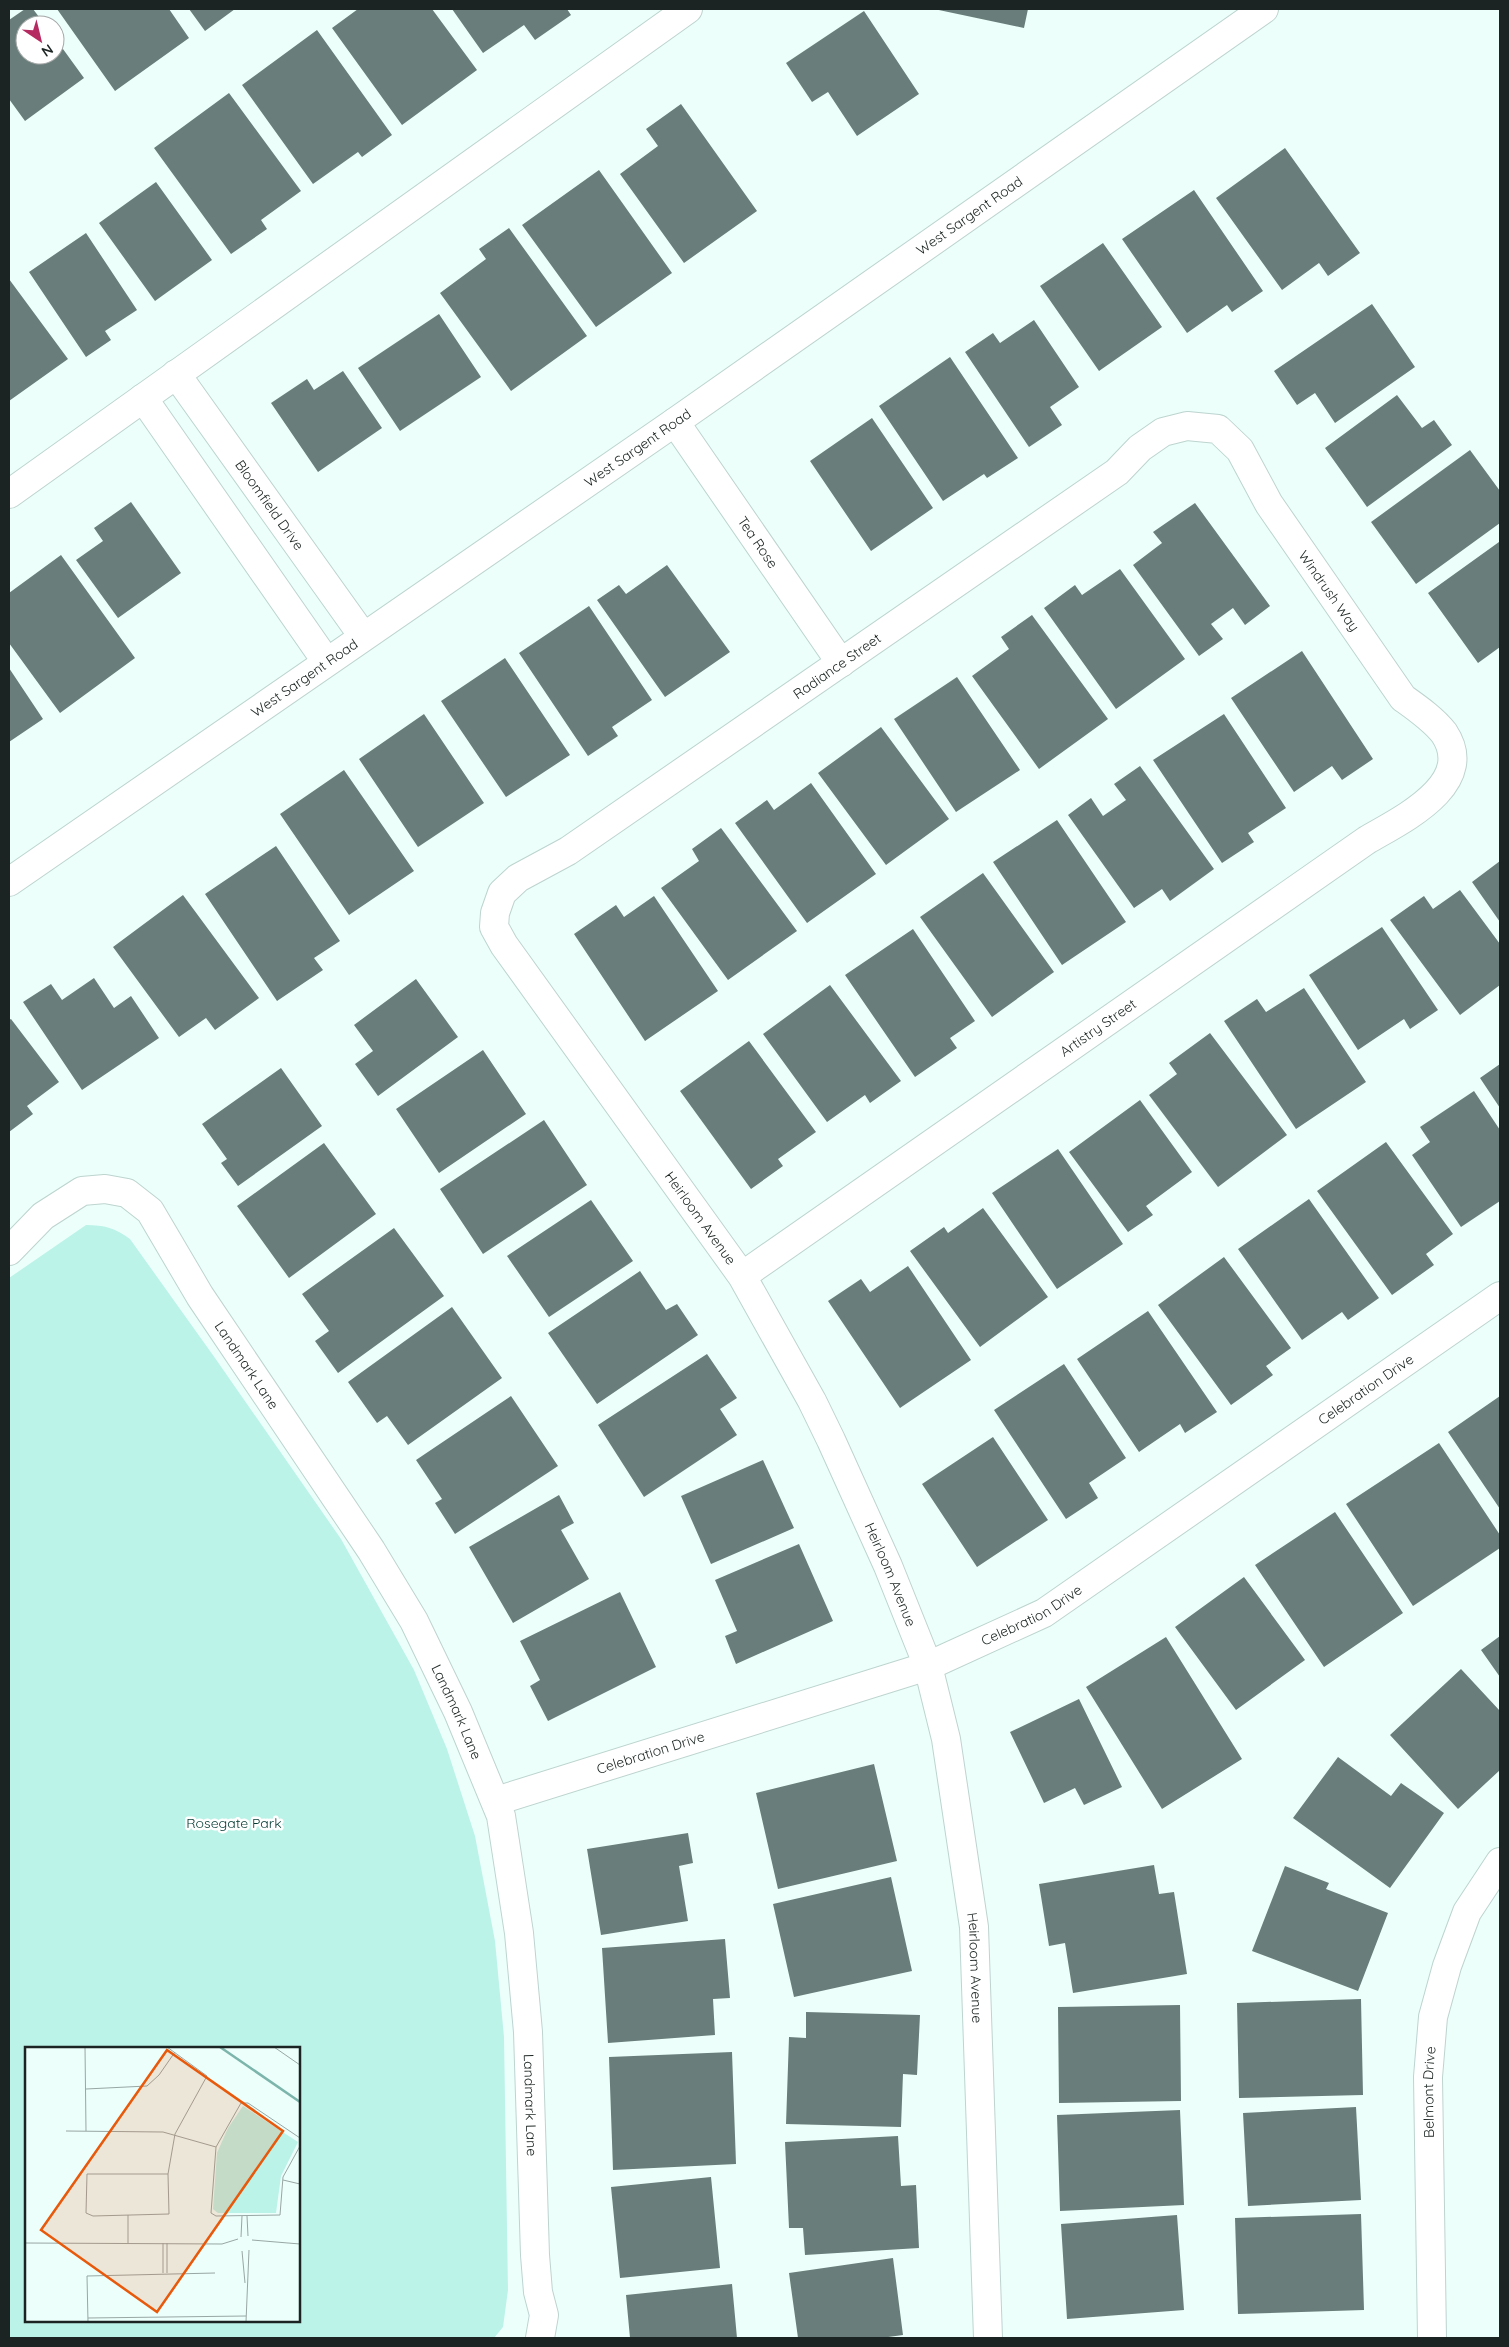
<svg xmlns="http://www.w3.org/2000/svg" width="1509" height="2347" font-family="Quicksand,sans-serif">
<rect width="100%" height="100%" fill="#ecfffb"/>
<path fill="#bcf3e8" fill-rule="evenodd" d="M86,1225C105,1225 115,1228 130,1239L215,1358L341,1539L414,1670L447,1749L475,1836L495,1941L504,2037L508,2290L503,2327L494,2338H9V1278ZM26,2048H299V2321H26Z"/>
<path fill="#697e7a" d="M25,9H33L45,25H25V55H55V38L84,78L25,121L9,99V20Z
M57,9H169L189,38L115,91Z
M189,9H235L205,31Z
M358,9H432L477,70L402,125L332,28Z
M452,9H567L571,15L535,40L524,25L483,53Z
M934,9H1028L1024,28Z
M864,11L919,94L857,136L828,92L812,102L786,63Z
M317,30L392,135L362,157L358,152L313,184L242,85Z
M229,93L301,191L261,220L267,229L231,254L154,148Z
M681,104L757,211L684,263L620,174L658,146L646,129Z
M1285,148L1360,253L1328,276L1319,263L1282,290L1216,198Z
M599,170L672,273L596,327L522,225Z
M156,182L212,260L155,301L99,223Z
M1194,190L1263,291L1232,312L1227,305L1187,333L1122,239Z
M509,228L587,336L511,391L440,293L486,259L479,249Z
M86,233L137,310L105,331L111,340L86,357L29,272Z
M1103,243L1162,327L1099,371L1040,286Z
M9,279L68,359L9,401Z
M1372,304L1415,367L1335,423L1315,393L1297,405L1274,371Z
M439,314L481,377L400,431L358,368Z
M1034,320L1079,387L1050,407L1062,425L1029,447L965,352L993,333L1000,343Z
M950,357L1018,458L987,478L984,474L943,501L879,406Z
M343,371L382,428L318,472L271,403L307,379L314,390Z
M1397,395L1422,428L1434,420L1452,445L1367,507L1325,448Z
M872,418L933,508L871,551L810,461Z
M1470,450L1500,491V523L1416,584L1371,522Z
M131,502L181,573L118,618L76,560L103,541L94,528Z
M1195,503L1270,606L1245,625L1233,608L1211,624L1223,639L1199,656L1133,565L1162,543L1153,532Z
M1499,542L1500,647L1478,663L1428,593Z
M61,555L135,658L60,713L9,643V593Z
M667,565L730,652L665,697L597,600L619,585L626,594Z
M1120,569L1185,659L1116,709L1044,608L1075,585L1082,595Z
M589,606L652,700L612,727L618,736L588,756L519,653Z
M1032,615L1108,719L1039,769L972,676L1009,649L1001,637Z
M1302,651L1373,759L1342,780L1332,766L1294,792L1231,698Z
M505,658L570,755L506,797L441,701Z
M9,668L43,719L9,742Z
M957,677L1020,770L956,812L894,719Z
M424,714L484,803L418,847L359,759Z
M1224,714L1286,808L1248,833L1254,842L1222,863L1153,760Z
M881,727L949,819L886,865L818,773Z
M1140,766L1214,869L1170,901L1162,889L1134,908L1068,815L1091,798L1103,816L1126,800L1114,784Z
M344,770L414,871L349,915L280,814Z
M811,783L876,874L807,923L735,823L767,800L774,810Z
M1057,820L1126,922L1062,965L993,862Z
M721,828L797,931L728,980L661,888L699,861L692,849Z
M276,846L340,941L314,958L323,970L277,1001L205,894Z
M1500,861V922L1472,882Z
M983,873L1054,972L992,1017L920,917Z
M1460,890L1500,944V985L1460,1015L1390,920L1424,896L1433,909Z
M183,895L259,998L215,1030L206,1018L179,1037L113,947Z
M654,896L718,991L645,1041L574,934L616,905L624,917Z
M1382,927L1438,1010L1410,1029L1404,1019L1358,1050L1309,975Z
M913,929L975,1021L950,1038L957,1048L915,1077L845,975Z
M94,978L114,1008L131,996L159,1038L82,1090L23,1002L51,984L62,1000Z
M416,979L458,1037L378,1096L355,1064L373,1051L354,1025Z
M830,985L901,1081L870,1103L865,1095L827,1122L763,1034Z
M1304,988L1366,1082L1296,1129L1224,1021L1257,999L1266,1012Z
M11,1019L59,1082L27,1106L33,1114L9,1132V1020Z
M1210,1033L1287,1135L1218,1187L1149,1095L1177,1074L1169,1063Z
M749,1041L816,1132L778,1159L783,1166L751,1189L680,1091Z
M483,1050L526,1114L439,1173L396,1109Z
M1500,1064V1108L1480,1078Z
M281,1068L322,1126L238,1186L221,1163L227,1159L202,1124Z
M1474,1091L1500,1130V1201L1461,1227L1412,1155L1430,1142L1420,1127Z
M1140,1100L1192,1172L1146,1206L1153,1215L1128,1232L1069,1152Z
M544,1120L587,1185L483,1254L440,1189Z
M1386,1142L1453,1234L1426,1254L1434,1265L1392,1295L1317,1191Z
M324,1143L376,1214L289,1278L237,1206Z
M1058,1149L1123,1244L1057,1289L992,1193Z
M1309,1199L1379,1298L1348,1320L1342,1312L1302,1340L1238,1249Z
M591,1200L633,1261L549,1317L507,1256Z
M983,1208L1048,1297L980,1347L910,1251L944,1227L948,1233Z
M394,1228L444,1296L338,1373L315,1341L329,1331L302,1294Z
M1224,1257L1291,1348L1266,1366L1273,1375L1231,1405L1158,1305Z
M908,1266L971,1360L900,1408L828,1301L861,1279L870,1292Z
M640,1271L666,1310L677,1304L698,1335L597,1404L548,1333Z
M452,1307L502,1378L408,1445L387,1416L377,1423L348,1382Z
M1148,1311L1217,1412L1185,1433L1180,1424L1139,1452L1077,1359Z
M707,1354L737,1398L720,1409L737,1435L644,1497L598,1425Z
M1064,1364L1126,1458L1089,1483L1098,1498L1066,1519L994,1410Z
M511,1396L558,1466L455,1534L435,1503L442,1499L416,1460Z
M1500,1396V1509L1448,1432Z
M993,1437L1048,1520L977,1567L922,1484Z
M1439,1443L1500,1535V1548L1413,1606L1346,1504Z
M763,1460L794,1528L711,1564L681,1496Z
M559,1495L574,1523L561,1530L589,1579L513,1623L469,1547Z
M1335,1512L1403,1613L1324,1667L1255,1565Z
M799,1544L833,1621L736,1664L725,1636L737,1631L715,1580Z
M1244,1577L1305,1660L1236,1710L1175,1627Z
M620,1592L656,1667L548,1721L530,1686L540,1680L520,1641Z
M1500,1636V1677L1481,1650Z
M1166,1637L1242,1759L1162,1809L1086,1687Z
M1461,1669L1500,1711V1770L1458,1809L1390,1735Z
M1079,1699L1122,1787L1084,1805L1075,1788L1044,1803L1010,1732Z
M1338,1757L1391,1796L1401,1783L1444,1813L1390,1888L1293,1818Z
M874,1764L897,1861L778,1889L756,1793Z
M688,1833L693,1863L679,1866L688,1921L601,1935L587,1849Z
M1154,1865L1159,1894L1174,1892L1187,1974L1073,1993L1065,1943L1049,1946L1039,1884Z
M1285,1866L1329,1883L1326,1889L1388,1913L1358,1991L1252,1951Z
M891,1877L912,1971L794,1997L773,1904Z
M725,1939L730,1998L713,1999L715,2035L608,2043L602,1948Z
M1361,1999L1363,2095L1239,2098L1237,2003Z
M1180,2005L1181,2101L1059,2103L1058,2007Z
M806,2012L920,2015L917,2075L903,2074L901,2127L786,2124L789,2037L806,2038Z
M732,2052L736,2164L613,2170L609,2057Z
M1356,2107L1361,2200L1248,2206L1243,2113Z
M1180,2110L1184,2205L1060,2211L1057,2115Z
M898,2136L901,2186L916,2185L919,2248L805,2255L803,2228H789L785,2142Z
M711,2177L720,2268L620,2278L611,2187Z
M1361,2214L1364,2310L1238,2314L1235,2218Z
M1177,2215L1184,2310L1067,2319L1061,2224Z
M893,2258L903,2335L881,2338H798L789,2273Z
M732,2284L737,2338H630L626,2295Z"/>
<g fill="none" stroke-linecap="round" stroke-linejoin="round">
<g stroke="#bdd4cf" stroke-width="30">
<g id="minor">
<path id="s1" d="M176,374L363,636"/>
<path d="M143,398L326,661"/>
<path id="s2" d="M675,422L841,663"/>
<path d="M9,494L688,9"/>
<path id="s3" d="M9,1251L43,1216L82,1191L105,1189L127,1193L150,1211L200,1296L371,1550L414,1621L458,1712L501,1816L519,1933L528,2032L535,2255L538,2292L544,2315L540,2338"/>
<path id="s4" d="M742,1276L1367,840C1401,820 1478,784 1444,733C1433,719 1417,708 1403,698L1269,504L1240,450L1218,429L1187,426L1163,432L1140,448L1117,472L568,851L518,878L502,893L495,913L494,927L504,945L742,1276L812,1401L831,1440L888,1566L928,1666L946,1739L974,1927L988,2338"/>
<path id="s5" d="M496,1801L928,1666L1044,1613L1500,1296"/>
<path id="s6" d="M1432,2338L1428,2077L1433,2017L1447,1966L1467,1912L1500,1862"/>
</g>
</g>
<g stroke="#bdd4cf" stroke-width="30">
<g id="tertiary">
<path id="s7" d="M9,882L675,422L1264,9"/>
</g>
</g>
<use href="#minor" stroke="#fff" stroke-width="28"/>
<use href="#tertiary" stroke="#fff" stroke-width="28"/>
</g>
<g text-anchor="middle" stroke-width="5" stroke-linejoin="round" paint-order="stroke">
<g font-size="14" fill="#1b2422" stroke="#fff">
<text dy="5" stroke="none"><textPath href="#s7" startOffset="1169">West Sargent Road</textPath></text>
<text dy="5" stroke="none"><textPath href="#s7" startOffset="764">West Sargent Road</textPath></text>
<text dy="5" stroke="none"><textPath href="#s1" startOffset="161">Bloomfield Drive</textPath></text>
<text dy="5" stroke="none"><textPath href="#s2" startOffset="146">Tea Rose</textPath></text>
<text transform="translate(1329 591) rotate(55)" y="5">Windrush Way</text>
<text transform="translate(837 666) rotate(-35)" y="5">Radiance Street</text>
<text dy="5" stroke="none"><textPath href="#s7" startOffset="359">West Sargent Road</textPath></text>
<text dy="5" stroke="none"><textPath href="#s4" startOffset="434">Artistry Street</textPath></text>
<text dy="5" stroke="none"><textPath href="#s4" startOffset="2549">Heirloom Avenue</textPath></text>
<text dy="5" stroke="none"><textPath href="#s3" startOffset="352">Landmark Lane</textPath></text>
<text dy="5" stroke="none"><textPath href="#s5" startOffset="972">Celebration Drive</textPath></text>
<text dy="5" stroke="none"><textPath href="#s4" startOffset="2954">Heirloom Avenue</textPath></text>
<text dy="5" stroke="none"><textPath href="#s5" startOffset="568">Celebration Drive</textPath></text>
<text dy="5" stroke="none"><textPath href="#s3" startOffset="758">Landmark Lane</textPath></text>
<text dy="5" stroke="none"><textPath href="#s5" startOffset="162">Celebration Drive</textPath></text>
<text dy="5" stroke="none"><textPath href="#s4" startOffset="3359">Heirloom Avenue</textPath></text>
<text dy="5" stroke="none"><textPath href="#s6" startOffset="246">Belmont Drive</textPath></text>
<text dy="5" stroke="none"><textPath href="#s3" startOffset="1162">Landmark Lane</textPath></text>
</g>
<g font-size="14" fill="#003831" stroke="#fff">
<text x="234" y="1828">Rosegate Park</text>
</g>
</g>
<g transform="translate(25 2047)">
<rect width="275" height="275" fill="#ecfffb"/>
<path d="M218,59L273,95L256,129L251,166H193L188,162L192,106L203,81Z" fill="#bcf3e8"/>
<path fill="none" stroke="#7cb5ab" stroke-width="2.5" d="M195,0L275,55"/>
<path fill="none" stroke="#98a7a4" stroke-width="1" d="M60,0L61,84M142,0L182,29L150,87L143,127L144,167L68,169L61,166L62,127H143M249,0L275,18M61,42L122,39L134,28L150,5M41,84L138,85L191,100M275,91L223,56H216L191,100L186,166L191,169L255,168L258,130L275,99M258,133L275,137M222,169L223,189M216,190L217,169M227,193L275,197M0,196L197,197L213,192M103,196V168M138,196V226M217,204L220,236M142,226V196M63,271L221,269M63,275L62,229L190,226M221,275L224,203"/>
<path fill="#e8590c" fill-opacity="0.15" stroke="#e8590c" stroke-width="2.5" d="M142,3L258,84L132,265L16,183Z"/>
<rect width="275" height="275" fill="none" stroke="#1b2422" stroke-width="2.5"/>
</g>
<rect width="1509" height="2347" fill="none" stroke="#1b2422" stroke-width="20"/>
<g transform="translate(40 40) rotate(145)"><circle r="24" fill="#ffffff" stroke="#a4a7a7"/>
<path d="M0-4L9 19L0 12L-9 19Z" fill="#b62a62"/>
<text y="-8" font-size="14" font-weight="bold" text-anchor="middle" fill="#1b2422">N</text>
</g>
</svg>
